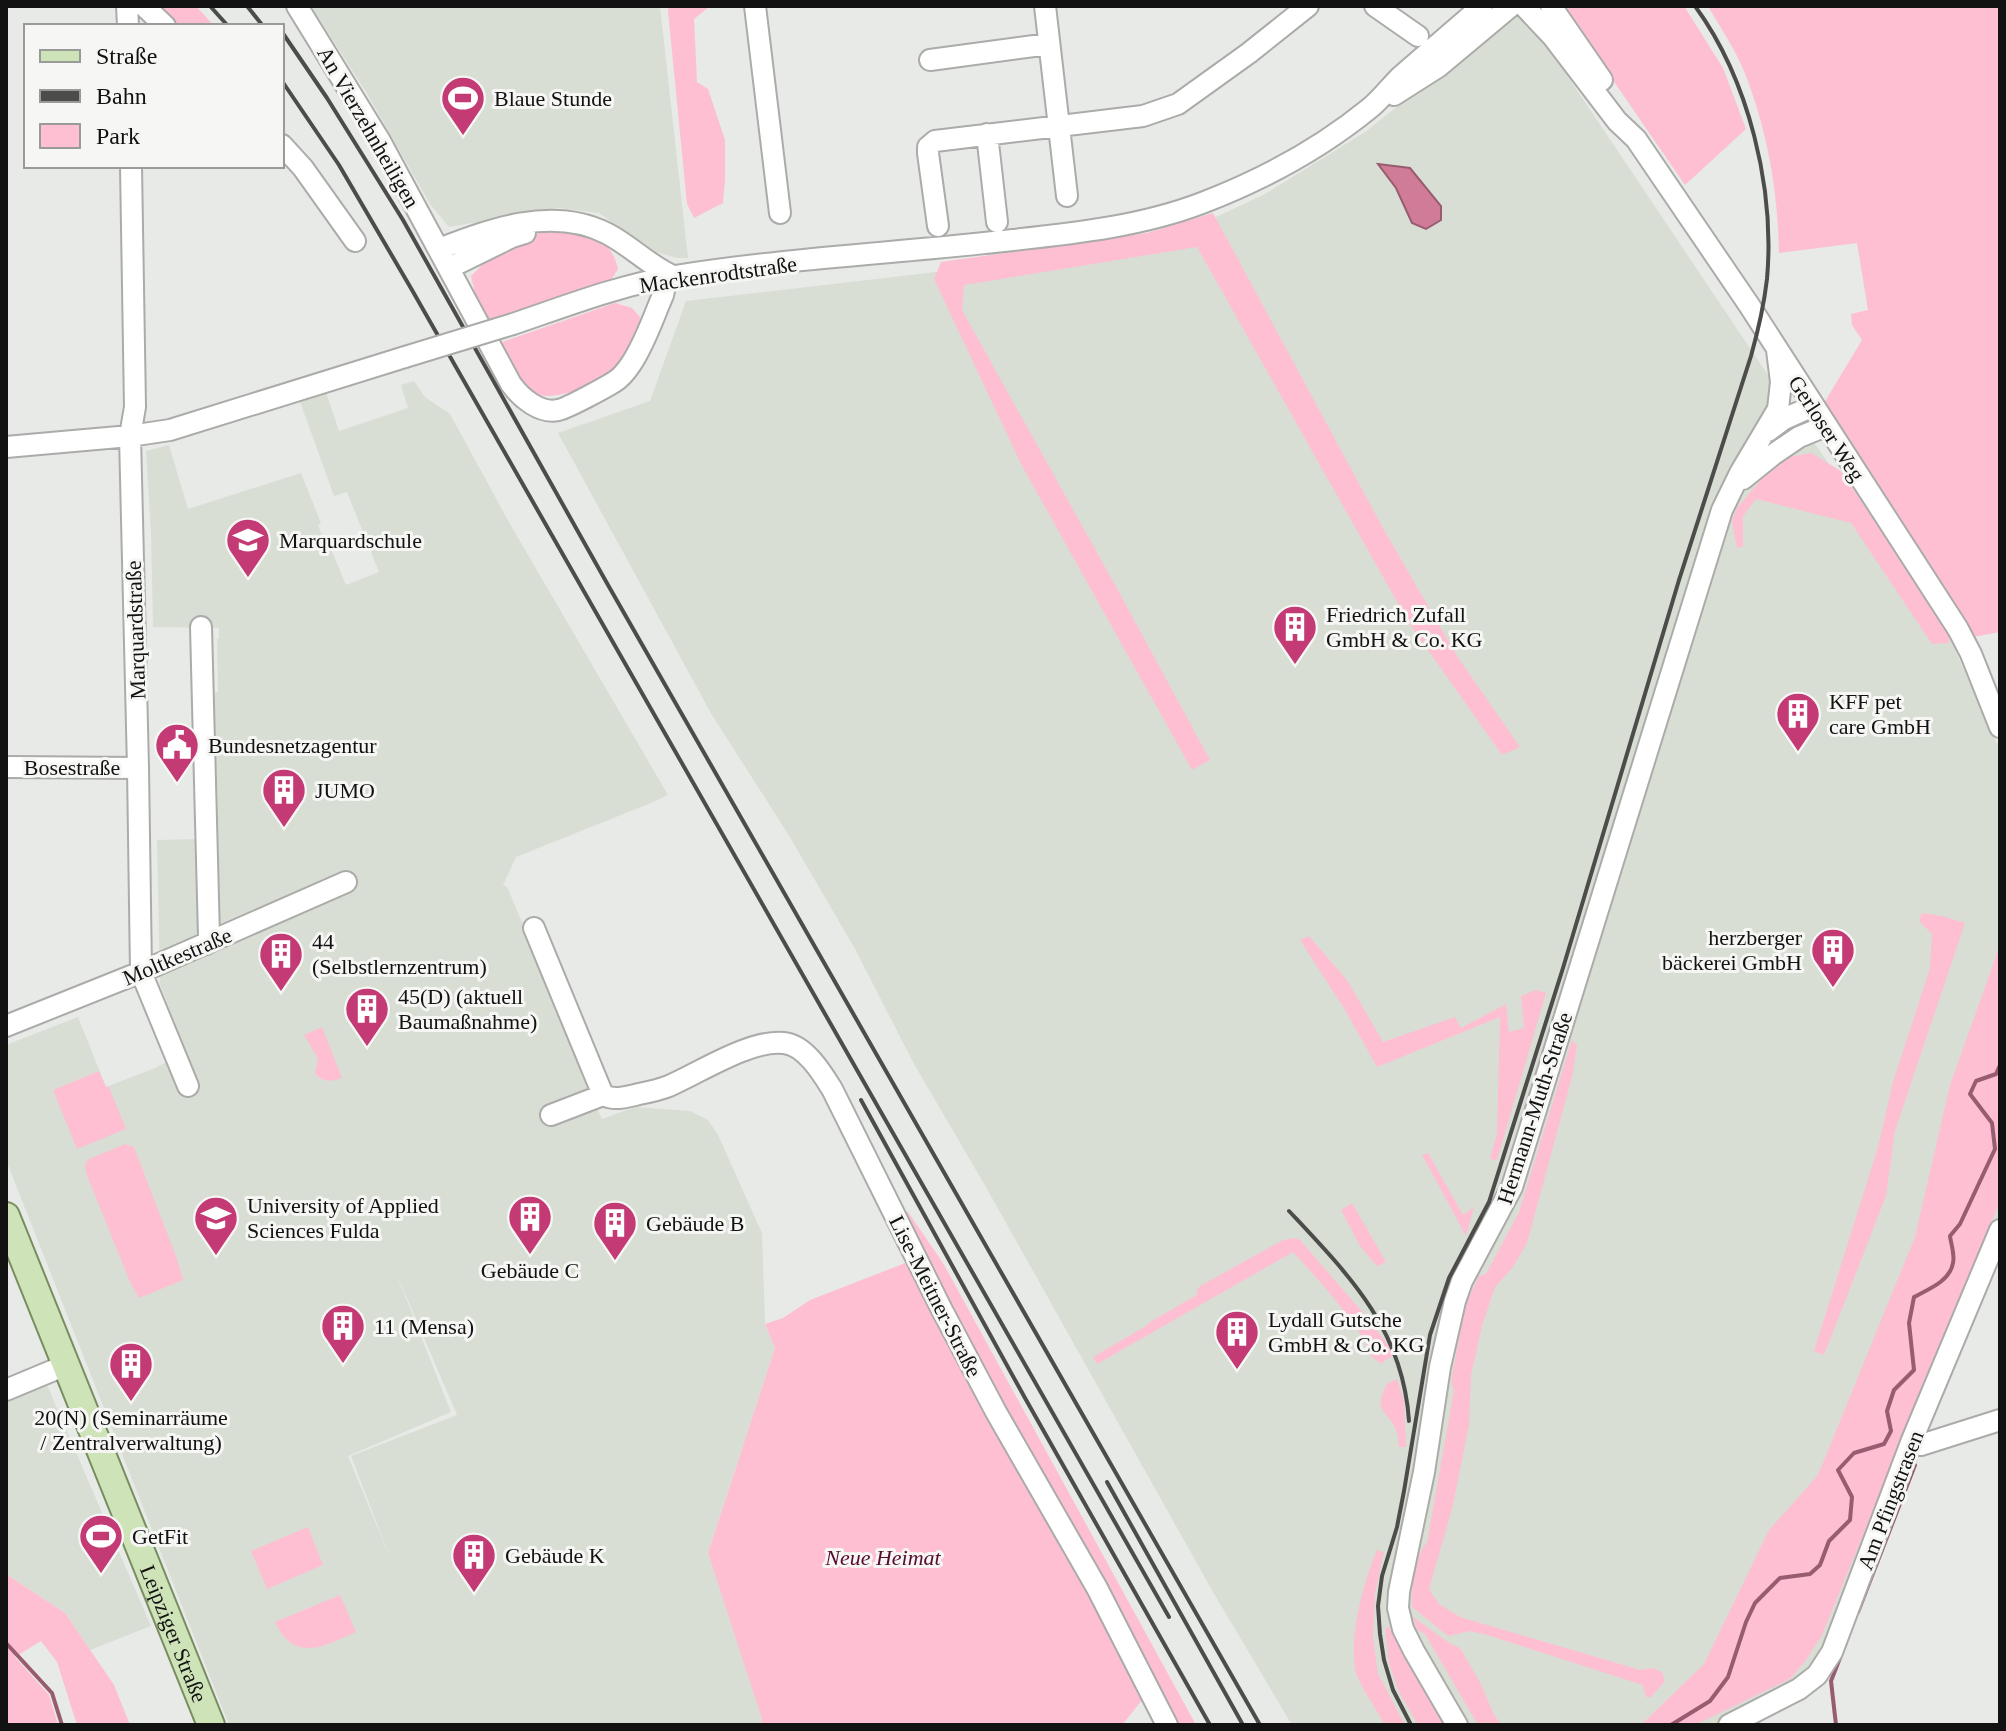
<svg xmlns="http://www.w3.org/2000/svg" width="2006" height="1731" font-family="Georgia,serif">
<rect width="100%" height="100%" fill="#e8eae7"/>
<path fill="#d9ded4" fill-rule="evenodd" d="M311,6H660L688,258H677L653,251L599,213L559,208L449,227L430,204L366,92Z
M1522,8L1780,393L1951,641L2000,750V1216L1907,1438L1825,1684L1744,1725H1292L1213,1592L987,1189L914,1064L855,949L788,834L712,715L558,433L650,401L686,301L1152,247L1265,194L1365,132Z
M414,381L425,397L450,414L510,524L668,795L651,803L516,857L503,885L507,887L563,1019L592,1091L596,1108H597L602,1119L635,1107L690,1111L708,1120L718,1135L762,1233L765,1324L775,1348L708,1553L763,1719L761,1725H229L6,1160V1045L78,1017L106,1087L155,1068L186,1052L160,984L157,840L199,839L208,695L218,692L217,639H219V628L153,627L151,532L146,451L169,445L188,509L301,473L321,523L318,525L323,538L326,537L346,585L379,572L347,492L334,496L298,396L325,389L339,431L408,408L401,385ZM394,1268L457,1415L351,1456L391,1560L348,1456L451,1412Z
M47,1385L151,1626L90,1650L65,1613L6,1574V1402Z"/>
<path fill="#febfd2" d="M152,6H196L214,26H174Z
M669,6H710L694,19L697,82L708,89L725,140V180L723,203L694,218L687,204L668,11Z
M1562,6H1684L1723,68L1746,129L1685,185Z
M1708,6H2000V632L1973,637L1824,403L1862,340L1852,325L1851,314L1868,310L1857,243L1779,253C1778,190 1767,129 1744,71C1735,49 1720,27 1708,6Z
M1213,213L1384,530L1457,656L1520,747L1502,755L1409,623L1197,247L964,285L962,310L1120,594L1210,760L1192,770L1021,464L934,279L941,262L1147,233Z
M545,231C578,232 609,230 618,269L611,280L487,320L479,310L471,276L498,249Z
M615,303L632,308L640,317C638,333 635,350 624,363C606,381 544,411 523,387C514,378 508,354 502,342Z
M1811,453L1841,471L1949,631V643L1932,644L1851,523L1756,499L1743,516V547L1737,548L1732,521L1737,508L1761,480L1789,457Z
M1922,913L1942,916L1965,923L1895,1131L1886,1196L1824,1355L1814,1351L1878,1147L1893,1082L1930,968L1932,934L1919,921Z
M1309,936L1347,980L1383,1042L1455,1017L1461,1028L1506,1004L1509,1032L1524,1028L1521,996L1536,990L1546,993L1497,1160L1490,1159L1497,1133L1500,1017L1377,1067L1345,1010L1300,940Z
M2000,945V1201L1822,1635L1806,1660L1790,1679L1695,1725H1641L1704,1664L1769,1530L1818,1475L1915,1237L1950,1085Z
M322,1027L342,1078C330,1082 324,1082 315,1074L318,1059L304,1035Z
M1572,1040L1577,1045L1573,1073L1527,1243L1513,1267L1495,1287L1482,1326L1471,1375L1469,1425L1452,1509L1429,1589L1439,1604L1460,1617L1640,1670L1653,1668L1662,1672L1665,1681L1651,1697H1646L1643,1685L1487,1635L1470,1631L1448,1636L1412,1607C1411,1590 1415,1554 1427,1543L1454,1390L1451,1382L1465,1306L1479,1276L1486,1274L1519,1212Z
M99,1071L106,1087H109L126,1129L77,1149L53,1090Z
M125,1144L134,1147L177,1259L183,1280L139,1298L130,1282L86,1173L85,1166L87,1160Z
M1428,1153L1463,1215L1474,1207L1466,1236L1422,1155Z
M1352,1203L1386,1262L1377,1266L1360,1246L1341,1210Z
M898,1210L908,1212L943,1263L1196,1725H1174L998,1398L930,1261Z
M1295,1238L1300,1240L1365,1315L1389,1346L1392,1356L1382,1363C1367,1358 1369,1346 1361,1335C1342,1306 1317,1278 1293,1252L1097,1364L1093,1357L1146,1326L1150,1322L1197,1295V1290L1200,1286L1283,1240Z
M908,1262L1147,1694L1122,1725H761L762,1719L708,1553L775,1348L765,1324L783,1318L810,1300Z
M1397,1379L1404,1401L1406,1447H1399C1398,1442 1399,1438 1397,1433C1390,1409 1371,1415 1387,1384Z
M308,1527L323,1565L267,1589L251,1551Z
M1377,1550L1384,1552L1375,1594L1373,1637L1378,1674L1405,1725H1385C1378,1712 1357,1682 1355,1669C1350,1632 1363,1584 1377,1550Z
M6,1574L65,1613L114,1685L130,1725H77L57,1662L41,1641L15,1657L49,1695L58,1725H6Z
M340,1595L356,1632C324,1646 295,1664 275,1622Z
M1413,1617L1451,1644L1460,1648L1480,1682L1494,1715L1502,1725H1478L1425,1634L1416,1629Z
M1389,1627L1413,1671L1437,1705L1445,1725H1418L1399,1692L1389,1663L1385,1628Z"/>
<path fill="#d07c98" stroke="#975c70" stroke-width="2" d="M1378,164L1410,168L1441,206V220L1426,229L1412,223L1396,188Z"/>
<g fill="none" stroke-linecap="round" stroke-linejoin="round">
<path stroke="#975c70" stroke-width="4" d="M1858,1612L1915,1465
M6,1643L52,1693L62,1725
M1671,1725L1710,1701L1728,1677L1746,1622L1755,1603L1780,1578L1810,1574L1820,1565L1829,1541L1850,1520L1852,1497L1838,1470L1854,1453L1884,1444L1891,1431L1887,1411L1894,1390L1914,1370L1909,1323L1914,1297C1929,1289 1950,1281 1953,1263C1955,1255 1951,1244 1950,1236L1960,1224L1995,1149L1992,1123L1970,1094L1976,1081L1996,1074L2000,1065
M1836,1725L1831,1681L1840,1658"/>
<g stroke="#abaca9" stroke-width="24">
<path id="minor" d="M127,6L128,26
M144,6L165,26
M297,6L380,141L511,384C521,398 540,414 558,410C566,409 606,387 614,382C621,378 627,370 631,364C645,343 653,318 663,295L665,286L673,276
M755,6L780,213
M1045,6L1067,196
M1375,6L1418,36
M1524,6L1553,37L1617,121L1636,139L1749,305L1958,629L1971,654L2000,727
M1551,6L1602,80
M930,60L1049,44
M1394,95L1438,67L1511,6
M987,134L997,222
M282,145L303,168L355,241
M131,166L135,407L130,436L138,768L141,972L188,1086
M938,226L928,153V147L935,141L1143,116L1178,104L1249,53L1308,6
M439,249C491,229 552,206 606,233C630,245 648,265 673,276
M449,268L512,237L525,233
M513,324C566,306 620,285 675,276C787,258 900,253 1013,240C1077,233 1142,226 1202,203C1262,180 1321,148 1370,108C1381,99 1390,87 1400,77C1427,53 1455,30 1482,6
M1768,431L1784,419L1813,406
M6,447L130,436L170,430L405,357
M1743,479L1774,454L1799,437L1826,426
M201,627L209,937L206,944
M6,767L138,768
M534,928L603,1095C615,1101 626,1097 639,1094C649,1092 659,1090 669,1086C699,1073 751,1039 784,1043C805,1045 822,1073 832,1089L942,1310L996,1412L1097,1588L1167,1725
M6,1026L141,972L346,882
M551,1115L603,1095
M6,1390L66,1365
M1912,1440L1921,1445L2000,1420
M1457,1725L1414,1651L1403,1629L1398,1608L1399,1592L1424,1472L1440,1367L1455,1301L1462,1281L1512,1187L1722,510L1740,473L1778,409L1781,382L1777,350
M1729,1725L1799,1689L1817,1675L1832,1652L1912,1440L2000,1230"/>
</g>
<g stroke="#788e60" stroke-width="30">
<g id="major">
<path id="s1" d="M6,1216L211,1725"/>
</g>
</g>
<use href="#minor" stroke="#fff" stroke-width="20"/>
<use href="#major" stroke="#cfe3b9" stroke-width="26"/>
<path stroke="#4c4d4b" stroke-width="4" d="M210,6L228,26
M247,6L263,26
M282,32L327,98L403,220L608,585L1260,1725
M282,81L339,165L412,290L1169,1617
M861,1100L1025,1398L1210,1725
M1289,1211C1349,1275 1403,1329 1409,1421
M1107,1482L1243,1725
M1411,1725L1393,1690L1384,1660L1380,1634L1378,1606L1382,1576L1397,1527L1404,1491L1430,1335L1449,1278L1489,1202L1563,968L1679,580L1751,356C1758,331 1764,305 1767,279C1775,188 1749,80 1695,6"/>
<g stroke="#abaca9" stroke-width="24" stroke-linecap="butt">
<path id="minor-bridge" d="M405,357L513,324"/>
</g>
<use href="#minor-bridge" stroke="#fff" stroke-width="20"/>
</g>
<defs>
<g id="stadium-pin" transform="scale(2.3)"><path d="M0 17L-7.5 6A9.5 9.5 0 1 1 7.5 6Z" fill="#c43a74" stroke="#f6f7f4"/><path d="M0-5a6.5 5 0 1 0 0 10a6.5 5 0 1 0 0-10ZM-3.5-1.8h7v3.6h-7Z" fill="#fff"/></g>
<g id="school-pin" transform="scale(2.3)"><path d="M0 17L-7.5 6A9.5 9.5 0 1 1 7.5 6Z" fill="#c43a74" stroke="#f6f7f4"/><path d="M0-5L7-2L0 1L-7-2ZM-4 1L0 2.5L4 1V4Q0 6-4 4Z" fill="#fff"/></g>
<g id="building-pin" transform="scale(2.3)"><path d="M0 17L-7.5 6A9.5 9.5 0 1 1 7.5 6Z" fill="#c43a74" stroke="#f6f7f4"/><path d="M-4-6H4V6H1V3H-1V6H-4ZM-2.5-4.3h1.7v1.8h-1.7ZM.8-4.3h1.7v1.8H.8ZM-2.5-1h1.7V.8h-1.7ZM.8-1h1.7V.8H.8Z" fill="#fff"/></g>
<g id="civic-pin" transform="scale(2.3)"><path d="M0 17L-7.5 6A9.5 9.5 0 1 1 7.5 6Z" fill="#c43a74" stroke="#f6f7f4"/><path d="M-.6-6.5H3V-4.5H.6V-3L4-1V1h2V6H-6V1h2V-1L-.6-3ZM-1.2 2.5V6h2.4V2.5Z" fill="#fff"/></g>
<g id="university-pin" transform="scale(2.3)"><path d="M0 17L-7.5 6A9.5 9.5 0 1 1 7.5 6Z" fill="#c43a74" stroke="#f6f7f4"/><path d="M0-5L7-2L0 1L-7-2ZM-4 1L0 2.5L4 1V4Q0 6-4 4Z" fill="#fff"/></g>
</defs>
<g fill-rule="evenodd">
<use href="#stadium-pin" x="463" y="98"/>
<use href="#school-pin" x="248" y="540"/>
<use href="#building-pin" x="1295" y="627"/>
<use href="#building-pin" x="1798" y="714"/>
<use href="#civic-pin" x="177" y="745"/>
<use href="#building-pin" x="284" y="790"/>
<use href="#building-pin" x="1833" y="950"/>
<use href="#building-pin" x="281" y="954"/>
<use href="#building-pin" x="367" y="1009"/>
<use href="#building-pin" x="530" y="1217"/>
<use href="#university-pin" x="216" y="1218"/>
<use href="#building-pin" x="615" y="1223"/>
<use href="#building-pin" x="343" y="1326"/>
<use href="#building-pin" x="1237" y="1332"/>
<use href="#building-pin" x="131" y="1364"/>
<use href="#stadium-pin" x="101" y="1536"/>
<use href="#building-pin" x="474" y="1555"/>
</g>
<g text-anchor="middle" stroke-width="6" stroke-linejoin="round" paint-order="stroke">
<g font-size="22" fill="#111211" stroke="#f6f7f4" text-anchor="start">
<text x="494" y="106">Blaue Stunde</text>
<text x="279" y="548">Marquardschule</text>
<text x="1326" y="622">Friedrich Zufall<tspan x="1326" dy="25">GmbH &amp; Co. KG</tspan></text>
<text x="1829" y="709">KFF pet<tspan x="1829" dy="25">care GmbH</tspan></text>
<text x="208" y="753">Bundesnetzagentur</text>
<text x="315" y="798">JUMO</text>
<text x="1802" y="945" text-anchor="end">herzberger<tspan x="1802" dy="25">bäckerei GmbH</tspan></text>
<text x="312" y="949">44<tspan x="312" dy="25">(Selbstlernzentrum)</tspan></text>
<text x="398" y="1004">45(D) (aktuell<tspan x="398" dy="25">Baumaßnahme)</tspan></text>
<text x="247" y="1213">University of Applied<tspan x="247" dy="25">Sciences Fulda</tspan></text>
<text x="646" y="1231">Gebäude B</text>
<text x="530" y="1278" text-anchor="middle">Gebäude C</text>
<text x="1268" y="1327">Lydall Gutsche<tspan x="1268" dy="25">GmbH &amp; Co. KG</tspan></text>
<text x="374" y="1334">11 (Mensa)</text>
<text x="131" y="1425" text-anchor="middle">20(N) (Seminarräume<tspan x="131" dy="25">/ Zentralverwaltung)</tspan></text>
<text x="132" y="1544">GetFit</text>
<text x="505" y="1563">Gebäude K</text>
</g>
<g font-size="22" fill="#111211" stroke="#f6f7f4">
<text transform="translate(369 127) rotate(60)" y="8">An Vierzehnheiligen</text>
<text transform="translate(718 274) rotate(-8)" y="8">Mackenrodtstraße</text>
<text transform="translate(1827 428) rotate(57)" y="8">Gerloser Weg</text>
<text transform="translate(135 630) rotate(-92)" y="8">Marquardstraße</text>
<text x="72" y="775">Bosestraße</text>
<text transform="translate(177 956) rotate(-23)" y="8">Moltkestraße</text>
<text transform="translate(1534 1108) rotate(-72)" y="8">Hermann-Muth-Straße</text>
<text transform="translate(936 1296) rotate(63)" y="8">Lise-Meitner-Straße</text>
<text transform="translate(1890 1500) rotate(-69)" y="8">Am Pfingstrasen</text>
<text dy="8" stroke="none"><textPath href="#s1" startOffset="450">Leipziger Straße</textPath></text>
</g>
<g font-size="22" font-style="italic" fill="#580b2e" stroke="#f6f7f4">
<text x="883" y="1565">Neue Heimat</text>
</g>
</g>
<rect width="2006" height="1731" fill="none" stroke="#111211" stroke-width="16"/>
<rect x="24" y="24" width="260" height="144" fill="#f6f7f4" stroke="#9a9b99" stroke-width="2"/>
<rect x="40" y="50" width="40" height="12" fill="#cfe3b9" stroke="#9a9b99" stroke-width="2"/>
<text x="96" y="64" font-size="24" fill="#111211">Straße</text>
<rect x="40" y="90" width="40" height="12" fill="#4c4d4b" stroke="#9a9b99" stroke-width="2"/>
<text x="96" y="104" font-size="24" fill="#111211">Bahn</text>
<rect x="40" y="124" width="40" height="24" fill="#febfd2" stroke="#9a9b99" stroke-width="2"/>
<text x="96" y="144" font-size="24" fill="#111211">Park</text>
</svg>
